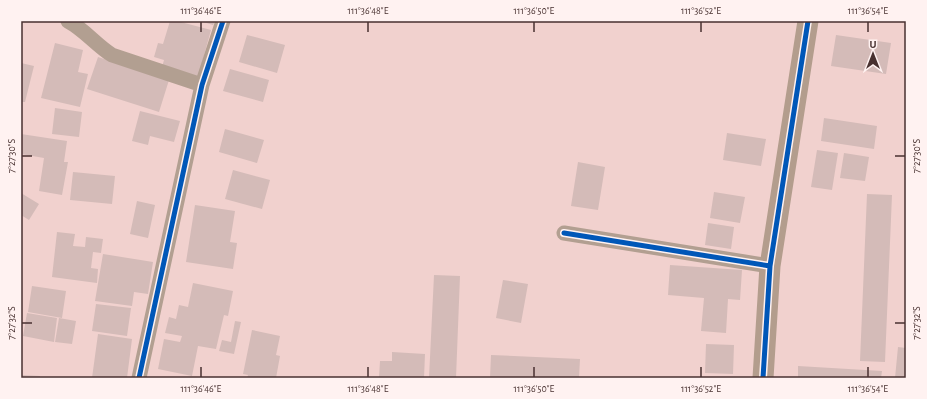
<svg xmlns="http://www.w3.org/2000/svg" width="927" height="399" font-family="'Alegreya Sans',sans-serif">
<rect width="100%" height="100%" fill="#f1d1ce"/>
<path fill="#d4bbb8" d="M170,21H177L211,30L198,77L162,67L164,60L154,57L158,43L163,44Z
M200,21H215L213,25Z
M247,35L285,45L277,73L239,62Z
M836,35L891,43L886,74L831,66Z
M55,43L83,50L78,72L88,74L80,107L41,98Z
M98,57L169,80L159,112L87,89Z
M21,63L34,66L25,102H21Z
M230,69L269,80L263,102L223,91Z
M55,108L82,112L79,137L52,134Z
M140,111L180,121L174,142L150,136L148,145L132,141Z
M824,118L877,126L874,149L821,141Z
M225,129L264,140L257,163L219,152Z
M727,133L766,139L761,166L723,160Z
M21,134L67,141L64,162H68L62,195L39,191L44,158L21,154Z
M817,150L838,153L832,190L811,187Z
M844,153L869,157L865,181L840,178Z
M578,162L605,167L598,210L571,206Z
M233,170L270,180L262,209L225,199Z
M73,172L115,176L112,204L70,200Z
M714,192L745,197L740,223L710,218Z
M21,193L39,204L29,220L21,215Z
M867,194L892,195L885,362L860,361Z
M137,201L155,205L148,238L130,234Z
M195,205L235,211L230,242L237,243L233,269L186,262Z
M708,223L734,227L731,249L705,245Z
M57,232L75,234L73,246L85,247L86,237L103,239L101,253L93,252L91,268L98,269L97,283L52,277Z
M103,254L153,262L148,294L134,292L132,306L95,301Z
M670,265L742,270L740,300L728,299L726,333L701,331L704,298L668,295Z
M434,275L460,276L456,378H429Z
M503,280L528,284L521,323L496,318Z
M193,283L233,291L228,316L224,315L216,349L198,346L192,376L158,369L164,339L180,342L182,336L165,333L169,317L176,319L179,305L188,307Z
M32,286L66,291L62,318L28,312Z
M96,304L131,308L127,336L92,331Z
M27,313L57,318L54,342L23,336Z
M59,318L76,321L72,344L55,342Z
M235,321L241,322L234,354L219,351L222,340L231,342Z
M252,330L280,336L276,355L280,356L276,378H247L248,375L243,374Z
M98,334L132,339L127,378H92Z
M706,344L734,345L733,374L705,373Z
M898,347L906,348V378H895Z
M392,352L425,354L424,378H379L380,361H392Z
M491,355L580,359L579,378L555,377L554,378H490Z
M798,366L882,371L881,378H798Z
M21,375L40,376V378H21Z"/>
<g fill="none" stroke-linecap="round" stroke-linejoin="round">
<path stroke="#b29f91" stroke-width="15" d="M68,21C85,30 96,45 112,55L202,85
M564,233L770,266
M139,378L202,85L223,21"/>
<path stroke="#b39d8d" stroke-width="21" d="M763,378L770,266L808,21"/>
<g stroke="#fff2f1" stroke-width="8">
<path id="cycleway" d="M564,233L770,266
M139,378L202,85L223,21
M763,378L770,266L808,21"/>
</g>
<use href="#cycleway" stroke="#0057b8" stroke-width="5"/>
</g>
<path fill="none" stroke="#483130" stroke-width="1.5" d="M201,22V32M368,22V32M534,22V32M701,22V32M868,22V32M22,156H32M895,156H905M22,323H32M895,323H905M201,367V377M368,367V377M534,367V377M701,367V377M868,367V377"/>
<rect width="927" height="399" fill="none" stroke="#fff2f1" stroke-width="44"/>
<g transform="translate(873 54)" stroke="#fff2f1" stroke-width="3" paint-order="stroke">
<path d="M0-3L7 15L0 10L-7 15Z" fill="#483130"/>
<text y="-6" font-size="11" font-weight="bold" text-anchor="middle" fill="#483130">U</text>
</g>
<rect x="22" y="22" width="883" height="355" fill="none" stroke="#483130" stroke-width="1.5"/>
<g font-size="10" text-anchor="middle" fill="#483130">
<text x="201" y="14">111°36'46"E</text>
<text x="368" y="14">111°36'48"E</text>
<text x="534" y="14">111°36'50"E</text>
<text x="701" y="14">111°36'52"E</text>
<text x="868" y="14">111°36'54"E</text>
<text transform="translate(11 156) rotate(-90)" y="4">7°27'30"S</text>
<text transform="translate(916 156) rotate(-90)" y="4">7°27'30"S</text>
<text transform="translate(11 323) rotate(-90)" y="4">7°27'32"S</text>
<text transform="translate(916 323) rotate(-90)" y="4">7°27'32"S</text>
<text x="201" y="392">111°36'46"E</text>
<text x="368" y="392">111°36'48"E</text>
<text x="534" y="392">111°36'50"E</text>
<text x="701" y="392">111°36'52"E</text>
<text x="868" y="392">111°36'54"E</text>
</g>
</svg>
